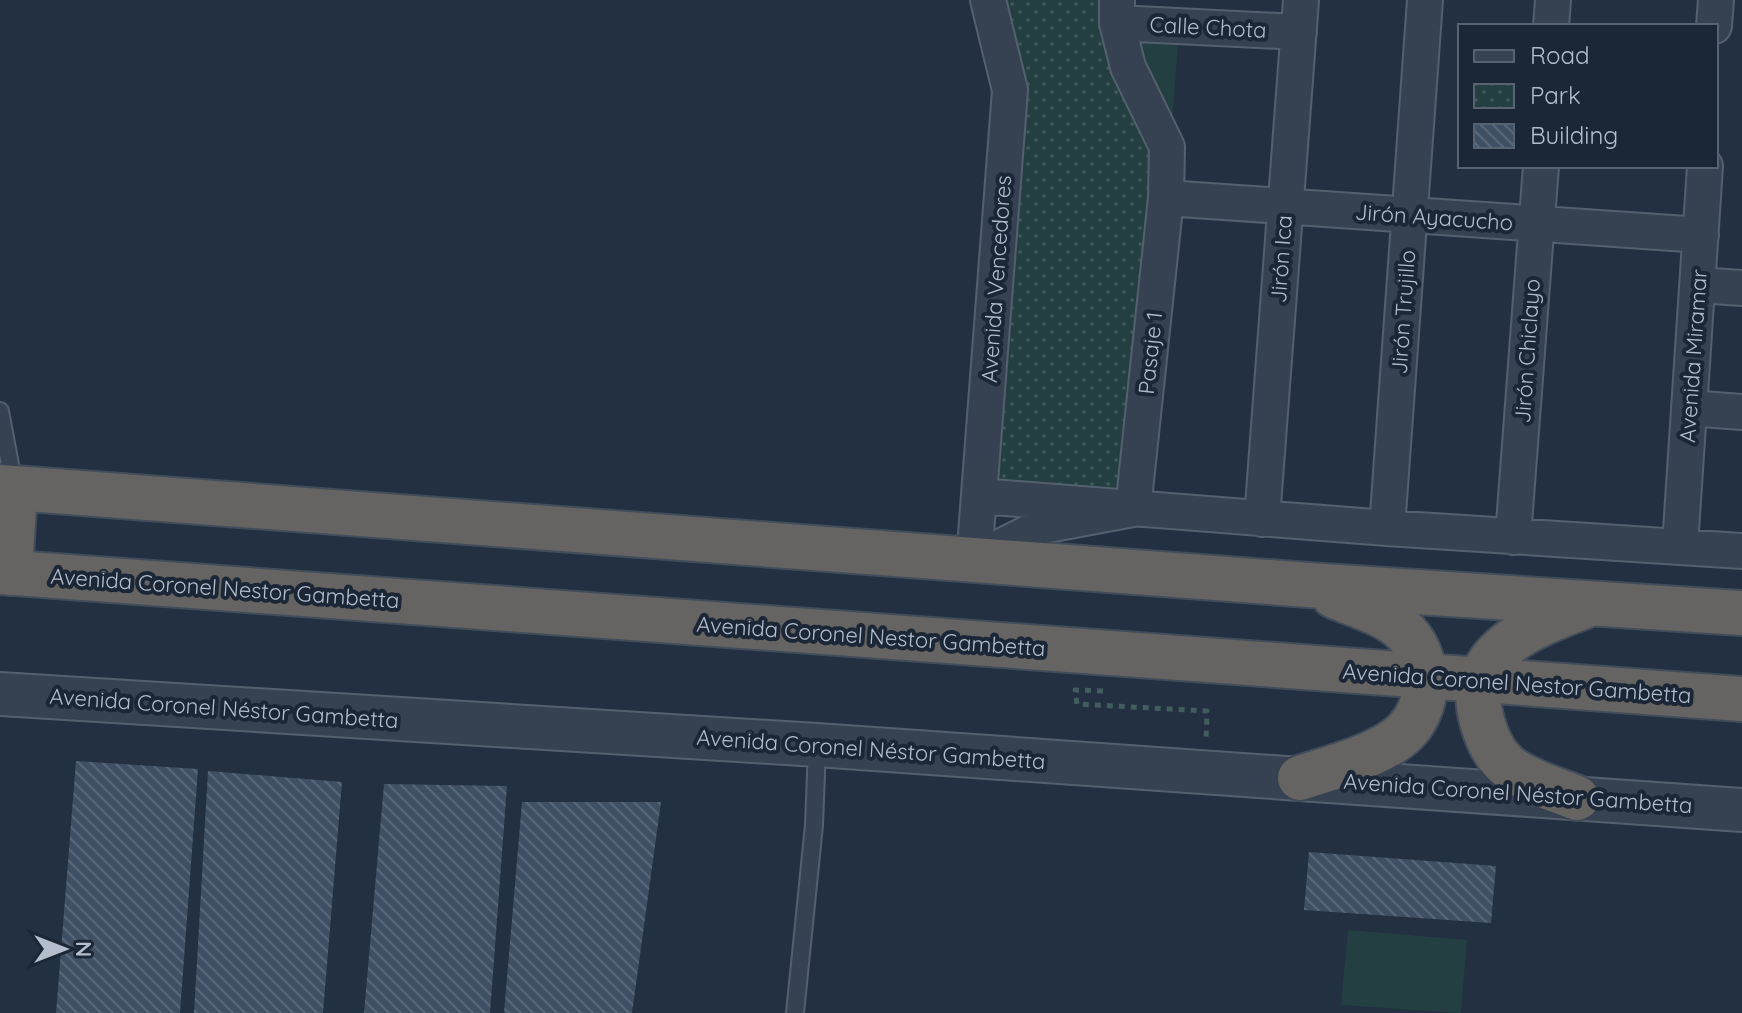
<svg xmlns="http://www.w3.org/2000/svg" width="1742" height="1013" font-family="Quicksand,sans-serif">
<defs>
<pattern id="park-dots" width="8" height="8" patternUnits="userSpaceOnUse" patternTransform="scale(2)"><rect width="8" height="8" fill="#243f42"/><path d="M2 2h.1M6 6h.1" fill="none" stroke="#41595c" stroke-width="1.8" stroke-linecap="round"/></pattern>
<pattern id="building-back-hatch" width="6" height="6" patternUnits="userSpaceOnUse" patternTransform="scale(2)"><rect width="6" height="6" fill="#405064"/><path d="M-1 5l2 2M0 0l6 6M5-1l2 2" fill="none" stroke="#596779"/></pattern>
</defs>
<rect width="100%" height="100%" fill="#223041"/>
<path fill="#243f42" d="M1133,37L1178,40L1173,114L1168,113Z
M1348,930L1467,940L1461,1013L1341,1005Z"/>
<path fill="url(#park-dots)" d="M1000,0H1110L1155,145L1126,497L997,493L1021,91Z"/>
<path fill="url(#building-back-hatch)" d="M76,761L198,769L180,1013H56Z
M208,771L342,782L323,1013H194Z
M384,784L507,786L490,1013H364Z
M522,802H661L632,1013H504Z
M1309,852L1496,866L1491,923L1304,910Z"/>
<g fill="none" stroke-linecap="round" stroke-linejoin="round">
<g stroke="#54606e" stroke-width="20">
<path id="service" d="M0,411L14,486
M795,1013L814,825L817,747"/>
</g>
<g stroke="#54606e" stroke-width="38">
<path id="minor" d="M1117,23L1299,32
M1551,26L1553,0
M1714,26L1716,0
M1166,198L1701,235
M1698,285L1742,288
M1689,408L1742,412
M979,496L1387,528L1742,551
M1262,519L1301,0
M1387,528L1425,0
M1513,537L1541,166
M1680,546L1705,166
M974,560L1042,526L1133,509L1166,198L1167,147L1128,67L1117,23V0
M974,560L1010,90L988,0"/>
</g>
<g stroke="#54606e" stroke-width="46">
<path id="tertiary" d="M0,694L817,745L1742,810"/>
</g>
<g stroke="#414d5b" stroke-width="48">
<path id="trunk" d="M0,487L1308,585L1742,613
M0,572L1742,699
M10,573L15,488
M1300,778C1332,767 1384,755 1407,730C1433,702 1430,653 1401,628C1383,613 1356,605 1334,596
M1577,798C1555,789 1529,782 1510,768C1495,757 1487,739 1482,721C1462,652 1532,626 1583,607"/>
</g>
<path stroke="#425c5f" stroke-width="5" stroke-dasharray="6 6" stroke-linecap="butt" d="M1103,691L1075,690L1077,704L1207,711L1206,740"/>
<use href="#service" stroke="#364251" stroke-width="16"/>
<use href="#minor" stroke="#364251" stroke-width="34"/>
<use href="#tertiary" stroke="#364251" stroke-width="42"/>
<use href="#trunk" stroke="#666462" stroke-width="44"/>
</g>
<g text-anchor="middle" stroke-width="8" stroke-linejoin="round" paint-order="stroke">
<g font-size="22" fill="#b3bdcb" stroke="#1b2736">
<text transform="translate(1208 27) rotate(3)" y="8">Calle Chota</text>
<text transform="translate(1434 217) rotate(4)" y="8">Jirón Ayacucho</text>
<text transform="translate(1281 259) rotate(-86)" y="8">Jirón Ica</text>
<text transform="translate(996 279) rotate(-86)" y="8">Avenida Vencedores</text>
<text transform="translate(1403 312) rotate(-86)" y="8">Jirón Trujillo</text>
<text transform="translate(1527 351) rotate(-86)" y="8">Jirón Chiclayo</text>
<text transform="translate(1150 353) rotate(-84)" y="8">Pasaje 1</text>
<text transform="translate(1693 356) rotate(-86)" y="8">Avenida Miramar</text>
<text transform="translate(225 588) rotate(4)" y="8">Avenida Coronel Nestor Gambetta</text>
<text transform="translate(871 636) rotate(4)" y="8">Avenida Coronel Nestor Gambetta</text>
<text transform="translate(1517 683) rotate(4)" y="8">Avenida Coronel Nestor Gambetta</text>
<text transform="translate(224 708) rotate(4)" y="8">Avenida Coronel Néstor Gambetta</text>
<text transform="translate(871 749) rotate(4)" y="8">Avenida Coronel Néstor Gambetta</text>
<text transform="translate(1518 793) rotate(4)" y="8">Avenida Coronel Néstor Gambetta</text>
</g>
</g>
<rect x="1458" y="24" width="260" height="144" fill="#1b2736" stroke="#586372" stroke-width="2"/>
<rect x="1474" y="50" width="40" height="12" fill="#364251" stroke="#586372" stroke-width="2"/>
<text x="1530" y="64" font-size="24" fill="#b3bdcb">Road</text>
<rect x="1474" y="84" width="40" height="24" fill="url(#park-dots)" stroke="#586372" stroke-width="2"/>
<text x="1530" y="104" font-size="24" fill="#b3bdcb">Park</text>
<rect x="1474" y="124" width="40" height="24" fill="url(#building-back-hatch)" stroke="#586372" stroke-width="2"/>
<text x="1530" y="144" font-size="24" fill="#b3bdcb">Building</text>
<g transform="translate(64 949) rotate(90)" stroke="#1b2736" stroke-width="6" paint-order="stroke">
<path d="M0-6L14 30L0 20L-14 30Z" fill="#b3bdcb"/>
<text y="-12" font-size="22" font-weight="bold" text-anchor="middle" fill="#b3bdcb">N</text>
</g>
</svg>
